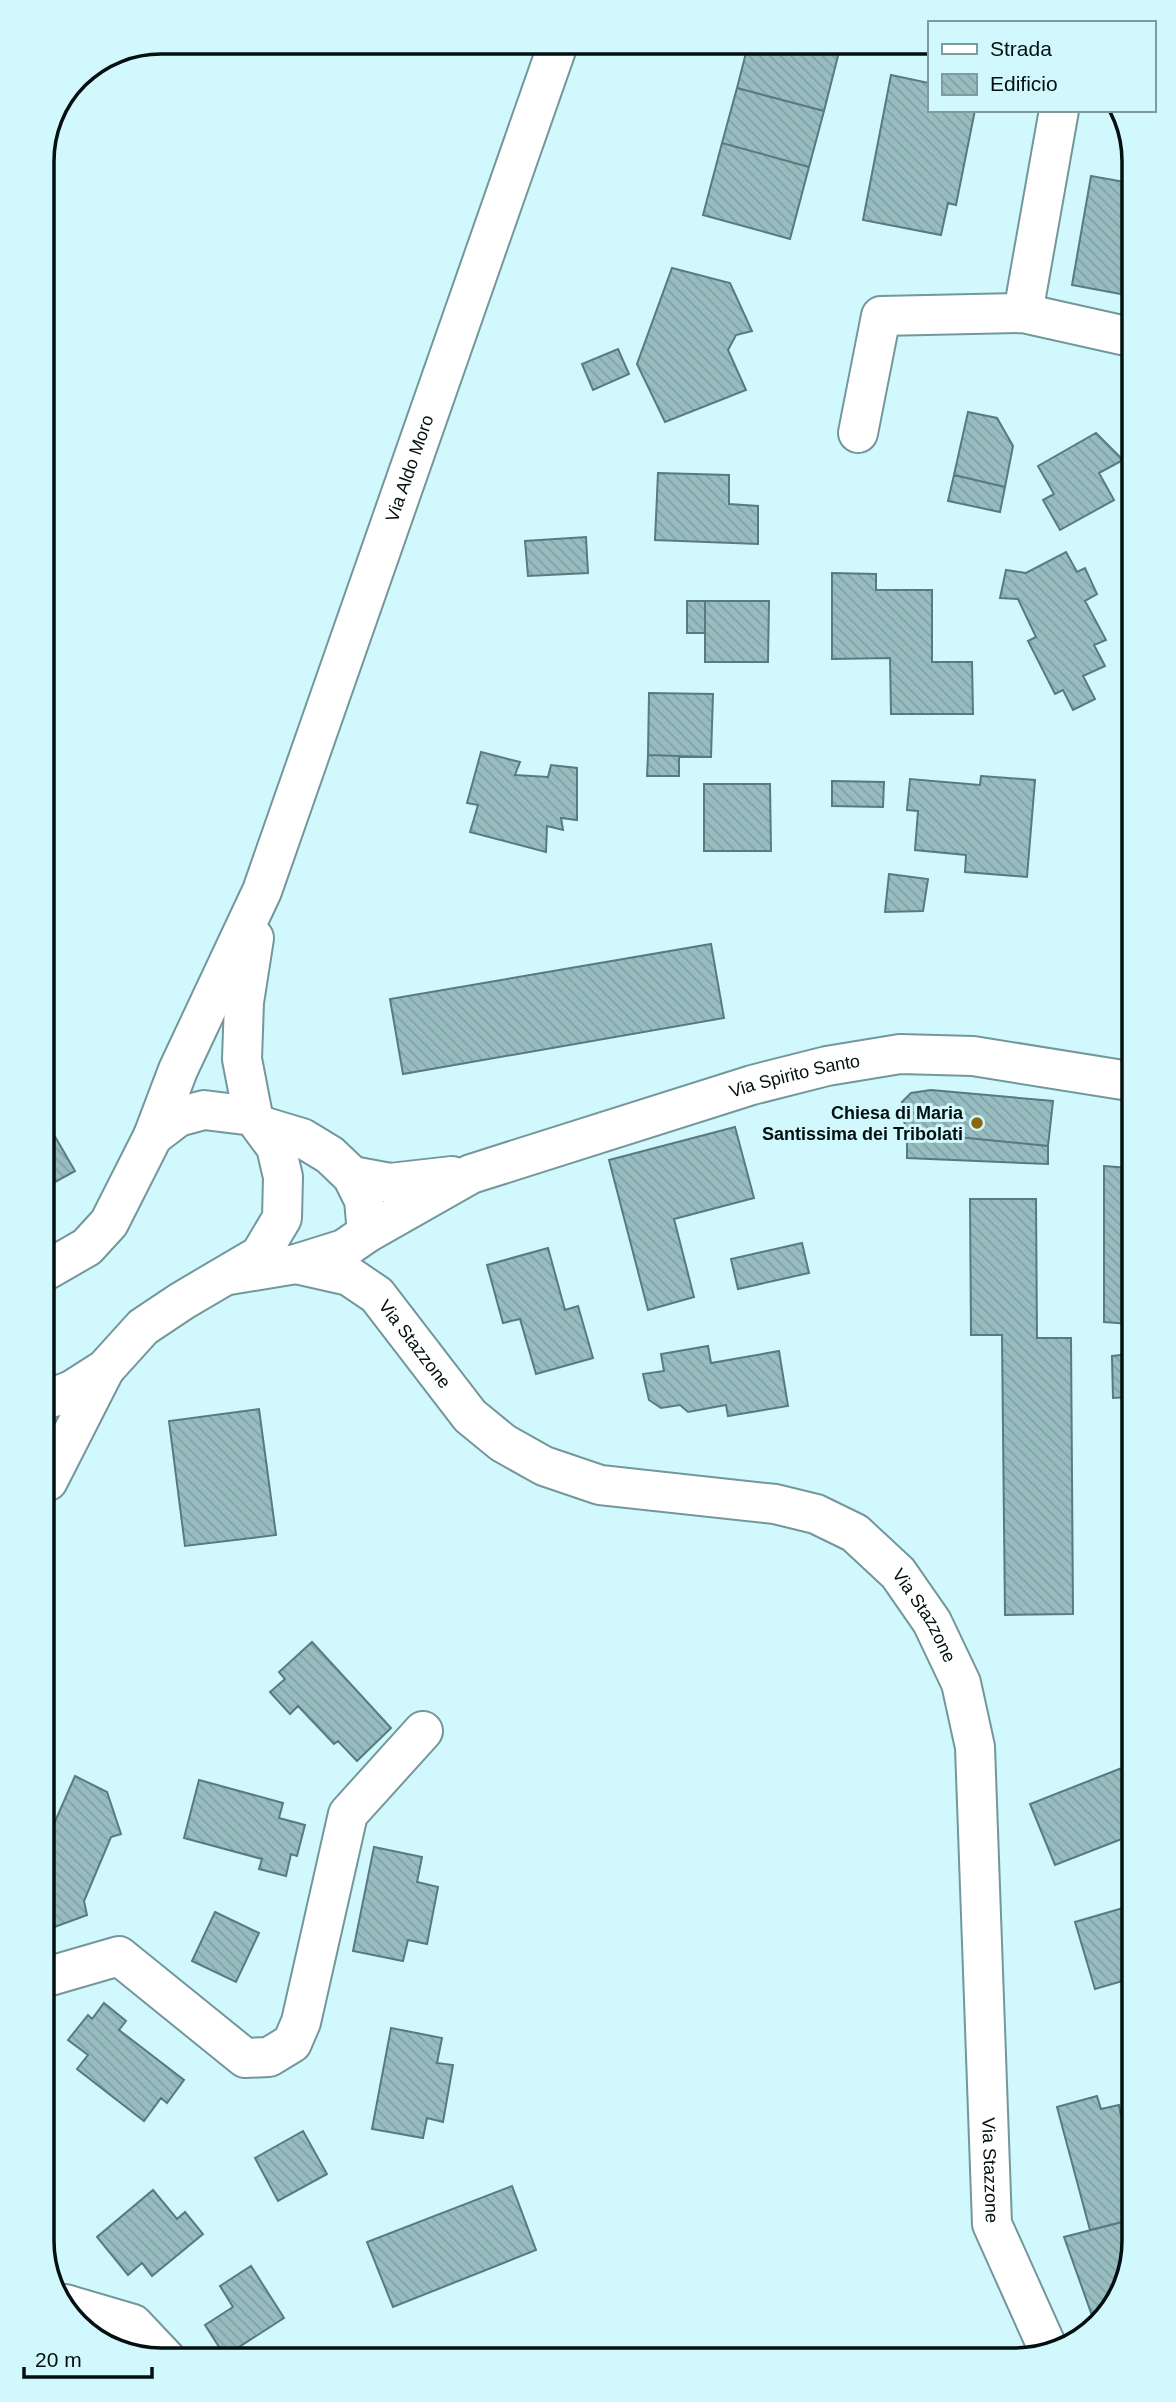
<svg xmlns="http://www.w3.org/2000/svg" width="1176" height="2402" font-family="Arial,sans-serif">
<defs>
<pattern id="building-back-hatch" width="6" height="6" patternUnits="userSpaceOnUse" patternTransform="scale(1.75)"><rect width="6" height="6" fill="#98bdc1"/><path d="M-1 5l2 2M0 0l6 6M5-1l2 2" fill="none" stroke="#81a1a5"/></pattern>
</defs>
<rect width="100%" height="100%" fill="#d1f8fc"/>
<path fill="url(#building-back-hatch)" stroke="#587b7f" stroke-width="2" d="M841,44L824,111L737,88L748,45Z
M891,75L929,83V110H975L956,205L948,203L941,235L863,220Z
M737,88L824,111L809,167L722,143Z
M722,143L809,167L790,239L703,215Z
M1091,176L1125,182L1126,295L1072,285Z
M672,268L730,283L752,331L736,335L728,350L746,390L665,422L637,364Z
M618,349L629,374L593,390L582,364Z
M968,412L997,418L1013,446L1005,487L954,475Z
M1096,433L1123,460L1099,473L1114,500L1060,530L1043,500L1054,494L1038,466Z
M658,473L729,475V504L758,506V544L655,540Z
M954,475L1005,487L1000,512L948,501Z
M586,537L588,573L528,576L525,541Z
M1066,552L1077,572L1085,568L1097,594L1085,601L1106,640L1094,645L1105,666L1083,676L1095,699L1073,710L1063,690L1055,694L1028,641L1036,637L1018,599L1000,598L1006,570L1026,573Z
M832,573L876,574V590H932V662H972L973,714H891L890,658L832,659Z
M687,601H705V633H687Z
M705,601H769L768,662H705Z
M649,693L713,694L711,757L648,755Z
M481,752L520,762L515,775L548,777L551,765L577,768V820L561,818L563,830L547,826L546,852L470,832L478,805L467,803Z
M648,755L679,756V776H647Z
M981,776L1035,780L1027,877L965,872L966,855L915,850L918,811L907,810L910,779L980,785Z
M832,781L884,782L883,807L832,806Z
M704,784H770L771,851H704Z
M889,874L928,879L923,911L885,912Z
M711,944L724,1018L403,1074L390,999Z
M931,1090L1053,1101L1048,1146L927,1134L907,1129L902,1117V1102L911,1093Z
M46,1121L75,1171L46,1187Z
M735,1127L754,1198L674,1219L694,1297L648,1310L609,1160Z
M907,1129L927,1134L1048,1146V1164L907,1158Z
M1104,1166L1129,1168L1130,1324L1104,1322Z
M970,1199H1036L1037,1338H1071L1073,1614L1005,1615L1002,1335H971Z
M802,1243L809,1273L738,1289L731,1259Z
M548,1248L565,1310L578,1306L593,1358L536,1374L520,1319L503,1323L487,1265Z
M708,1346L711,1363L779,1351L788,1406L728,1416L726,1405L688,1412L680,1405L661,1408L649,1400L643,1374L664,1371L661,1354Z
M1130,1354V1397L1113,1398L1112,1356Z
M259,1409L276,1535L185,1546L169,1421Z
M312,1642L391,1728L357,1761L338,1741L334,1744L298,1706L290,1714L270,1692L285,1679L279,1672Z
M1132,1764V1835L1055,1865L1030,1804Z
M75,1776L107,1792L121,1834L111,1837L84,1901L87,1915L49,1929V1835Z
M199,1780L283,1803L279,1818L305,1825L297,1856L291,1854L286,1876L259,1869L262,1859L184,1838Z
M374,1847L422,1857L417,1882L438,1887L427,1944L408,1940L403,1961L353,1951Z
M1133,1905V1978L1095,1989L1075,1922Z
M215,1912L259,1933L236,1982L192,1961Z
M104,2003L126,2021L119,2030L184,2080L167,2103L161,2098L144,2121L77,2069L88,2055L68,2040L88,2015L92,2019Z
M391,2028L442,2038L437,2063L453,2065L443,2122L427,2118L423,2138L372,2129Z
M1097,2096L1101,2109L1119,2105L1121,2116L1133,2112L1134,2219L1090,2230L1057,2107Z
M303,2131L327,2174L278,2201L255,2158Z
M512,2186L536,2250L393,2307L367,2242Z
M153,2190L177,2219L185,2212L203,2234L152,2276L142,2263L128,2275L97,2237Z
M1134,2219V2241L1114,2305L1094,2321L1064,2237Z
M251,2266L284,2318L225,2356L205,2325L233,2307L220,2286Z"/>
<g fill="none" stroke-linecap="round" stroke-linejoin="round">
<g stroke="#73979b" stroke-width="42">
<g id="minor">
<path d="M1023,313L1059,110"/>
<path d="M858,433L881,316L1023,313L1126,336"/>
<path id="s1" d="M296,1264L349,1276L377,1295L470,1416L503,1443L544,1466L600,1485L775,1504L816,1514L855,1533L898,1573L932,1622L961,1683L975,1747L992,2224L1049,2351"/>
<path d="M50,1976L119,1956L245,2058L269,2057L292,2043L301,2022L348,1814L423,1731"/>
<path d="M65,2304L133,2324L167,2360"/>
</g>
</g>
<g stroke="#73979b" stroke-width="42">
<g id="tertiary">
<path d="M352,1176L390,1183L452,1176"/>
<path id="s2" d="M367,1233L471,1174L752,1085L827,1066L900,1054L973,1056L1129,1081"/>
<path d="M229,1275L296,1264L344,1249L367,1233L364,1200L352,1176L330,1155L302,1138L262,1126"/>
</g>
</g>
<g stroke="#73979b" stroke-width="42">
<g id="secondary">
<path d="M253,1116L242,1059L244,1002L254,938"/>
<path id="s3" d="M153,1136L178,1070L262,891L557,47"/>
<path d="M47,1270L87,1247L109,1223L153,1136L178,1117L204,1110L253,1116L276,1147L283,1177L282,1218L260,1255L182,1301L143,1327L105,1369L72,1390L51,1398L47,1397"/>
<path d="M48,1481L104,1371"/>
</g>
</g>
<use href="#minor" stroke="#fff" stroke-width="38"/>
<use href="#tertiary" stroke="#fff" stroke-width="38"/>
<use href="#secondary" stroke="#fff" stroke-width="38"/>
</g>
<circle fill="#8e660b" stroke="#d1f8fc" stroke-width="2.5" cx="977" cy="1123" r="7"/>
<g text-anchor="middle" stroke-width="6" stroke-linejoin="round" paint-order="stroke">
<g font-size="18" fill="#030f10" stroke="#d1f8fc">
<text dy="6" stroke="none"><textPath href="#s3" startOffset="716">Via Aldo Moro</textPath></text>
<text dy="6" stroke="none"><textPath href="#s2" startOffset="458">Via Spirito Santo</textPath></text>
<text dy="6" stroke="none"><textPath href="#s1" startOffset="150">Via Stazzone</textPath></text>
<text dy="6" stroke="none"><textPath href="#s1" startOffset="760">Via Stazzone</textPath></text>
<text dy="6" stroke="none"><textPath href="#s1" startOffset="1326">Via Stazzone</textPath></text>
</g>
<g font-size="18" font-weight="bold" fill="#030f10" stroke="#d1f8fc" text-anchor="end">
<text x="963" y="1119">Chiesa di Maria<tspan x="963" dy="21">Santissima dei Tribolati</tspan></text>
</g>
</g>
<path d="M0 0H1176V2402H0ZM161 54H1015A107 107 0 0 1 1122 161V2241A107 107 0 0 1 1015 2348H161A107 107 0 0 1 54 2241V161A107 107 0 0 1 161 54Z" fill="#d1f8fc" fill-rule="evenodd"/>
<path fill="none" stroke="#030f10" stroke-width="3.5" d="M161 54H1015A107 107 0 0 1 1122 161V2241A107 107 0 0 1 1015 2348H161A107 107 0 0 1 54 2241V161A107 107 0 0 1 161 54Z"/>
<rect x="928" y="21" width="228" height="91" fill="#d1f8fc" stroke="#7f9b9e" stroke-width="2"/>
<rect x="942" y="44" width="35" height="10" fill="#ffffff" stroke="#7f9b9e" stroke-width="2"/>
<text x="990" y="56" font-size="21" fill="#030f10">Strada</text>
<rect x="942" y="74" width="35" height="21" fill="url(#building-back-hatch)" stroke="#7f9b9e" stroke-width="2"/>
<text x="990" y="91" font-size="21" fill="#030f10">Edificio</text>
<path d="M24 2367v10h128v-10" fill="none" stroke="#030f10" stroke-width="3.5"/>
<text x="35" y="2367" font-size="21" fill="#030f10" stroke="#d1f8fc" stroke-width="5" paint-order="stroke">20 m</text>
</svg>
